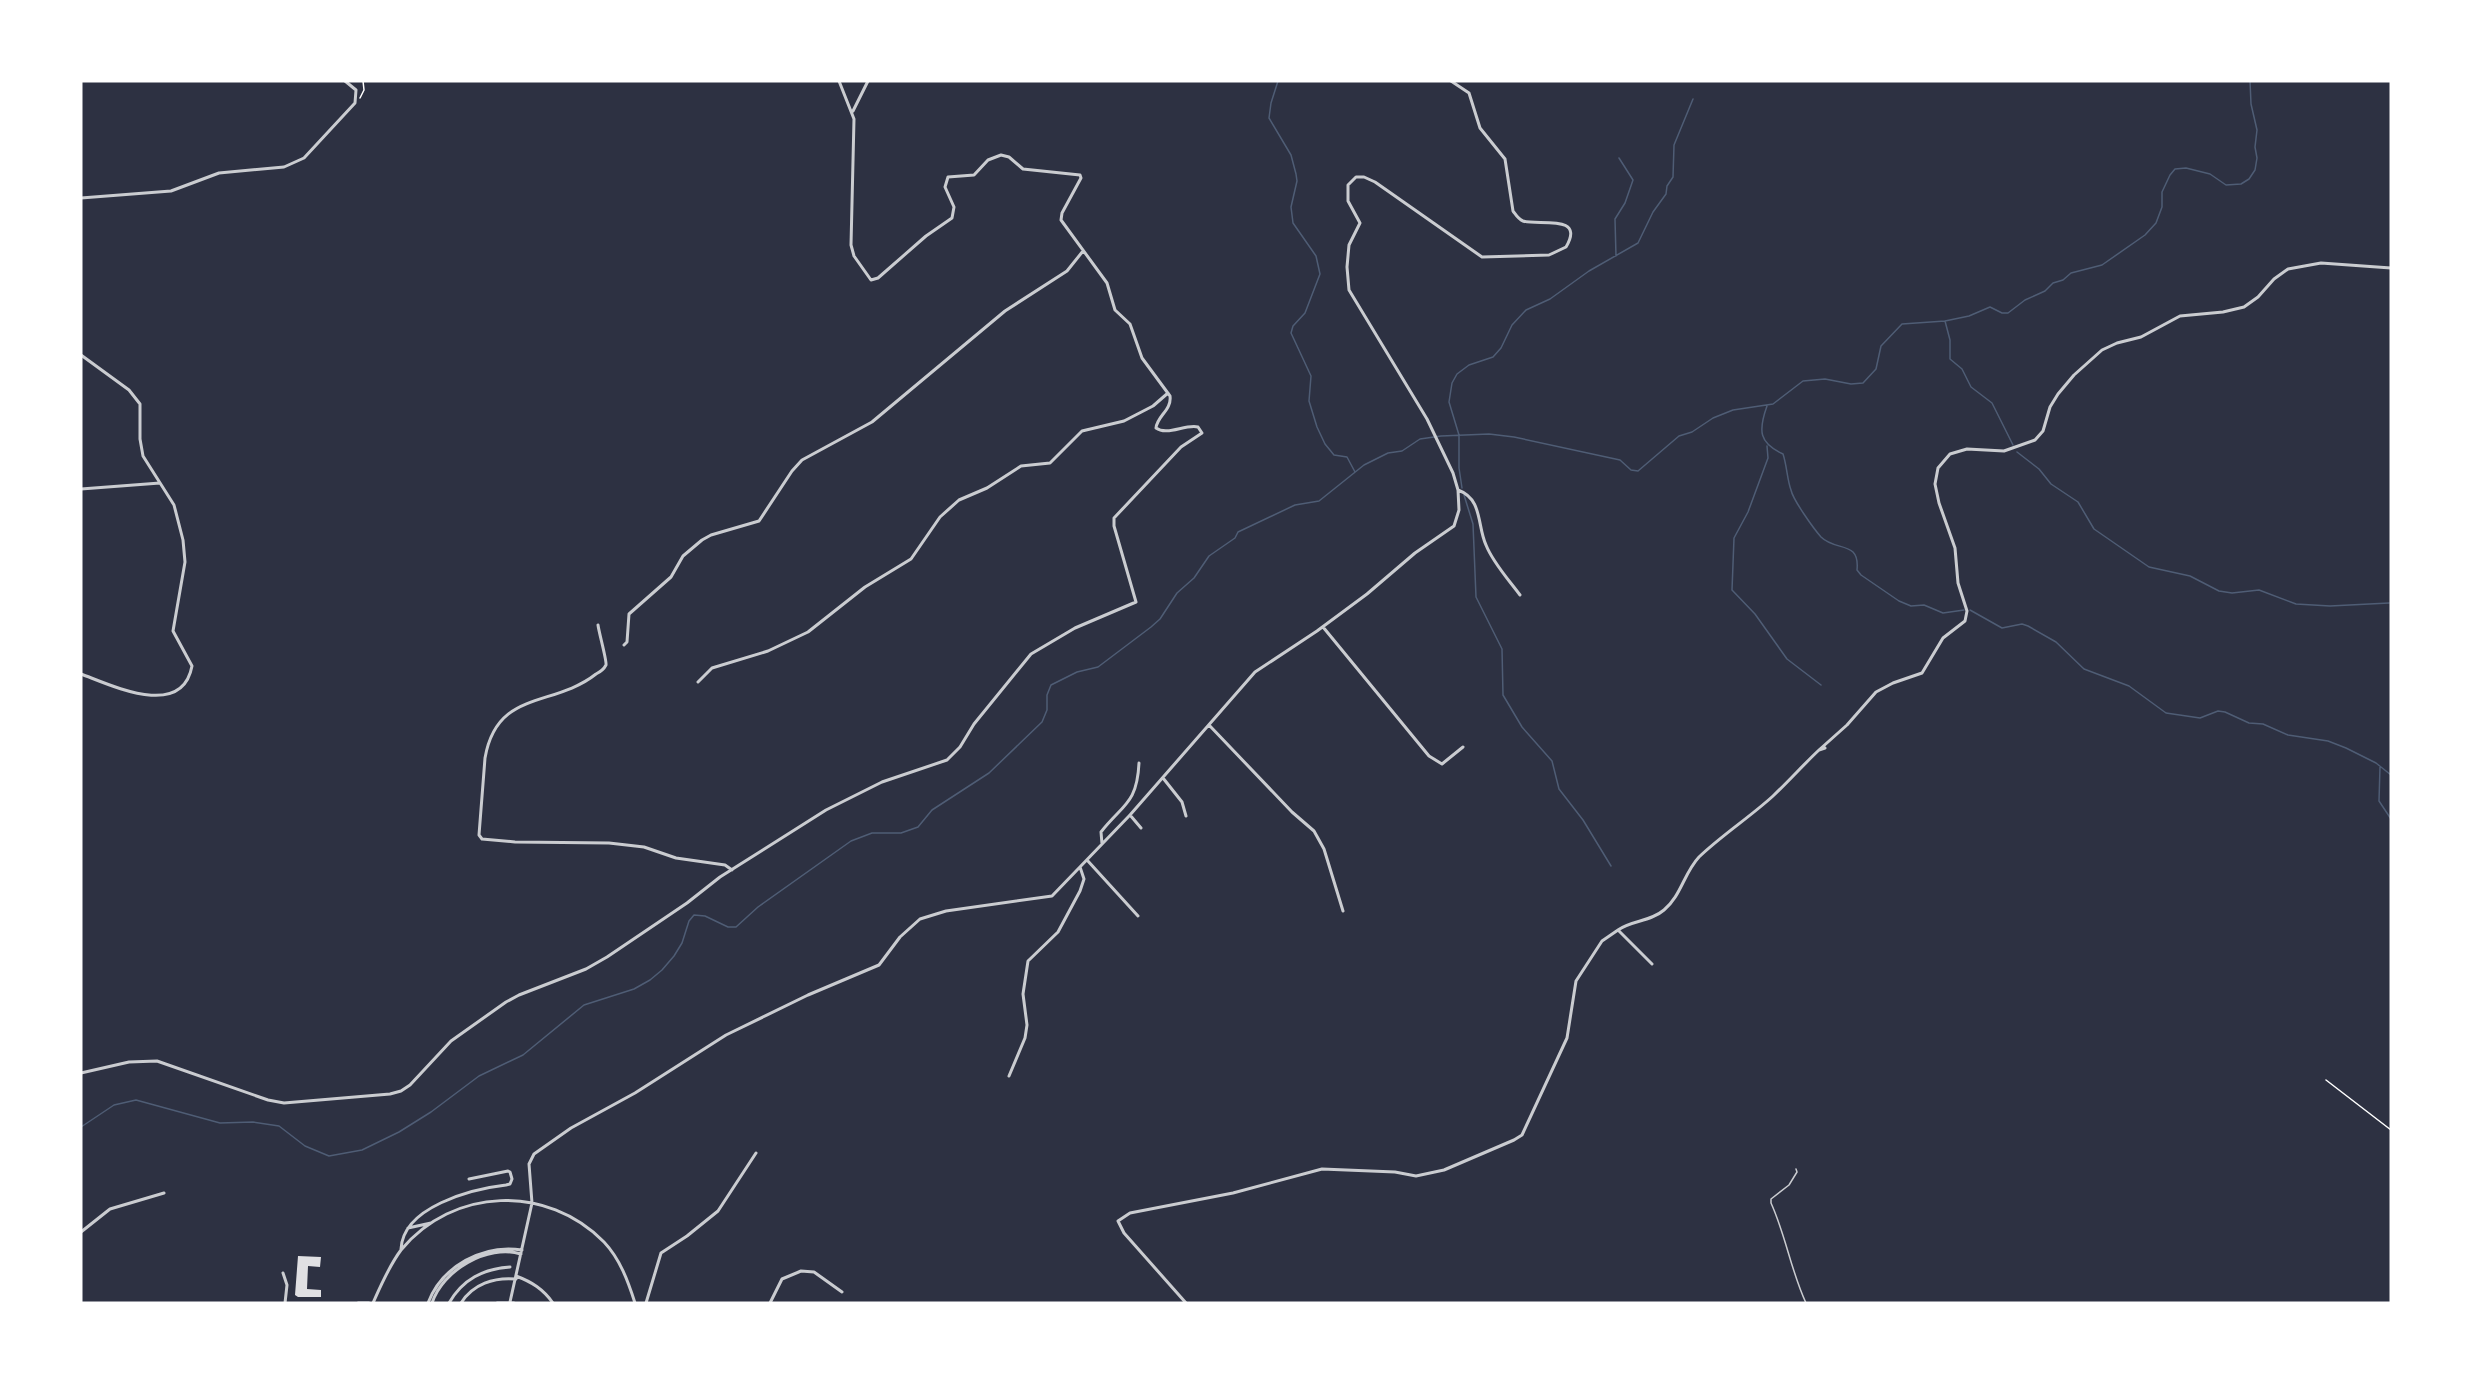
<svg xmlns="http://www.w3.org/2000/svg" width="2472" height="1384" font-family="'Alegreya Sans',sans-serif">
<rect width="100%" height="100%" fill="#2d3142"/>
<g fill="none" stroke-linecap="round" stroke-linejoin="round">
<path stroke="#4f5d75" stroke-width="1.5" d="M1278,81L1271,103L1269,118L1291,155L1296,174L1297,181L1291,207L1293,223L1316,256L1320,274L1305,313L1293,326L1291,333L1311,376L1309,401L1317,427L1325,444L1334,455L1347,457L1355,472
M1616,256L1615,219L1625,203L1633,180L1619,158
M1945,321L1950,340V359L1962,369L1971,387L1992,403L2013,445
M1767,406C1758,431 1759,443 1783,454C1787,466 1787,479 1791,490C1793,500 1814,529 1821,537C1836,552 1860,540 1857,570L1861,575L1899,601L1911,606L1924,605L1943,613L1964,610
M1767,446L1768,458L1748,512L1734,538L1732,590L1755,614L1787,659L1821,685
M2017,452L2039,469L2051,484L2078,502L2094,529L2149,567L2190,576L2219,591L2232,593L2259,590L2296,604L2330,606L2389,603
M1462,488L1459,468V435L1449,402L1452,383L1457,374L1469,365L1493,357L1501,348L1512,325L1526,310L1550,299L1589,271L1638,243L1653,212L1666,194L1667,186L1673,177L1674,145L1693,99
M1464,495L1473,524L1476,597L1502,649L1503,695L1522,727L1552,761L1559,789L1583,820L1611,866
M1970,610L2002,628L2022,624L2028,626L2056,642L2084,669L2129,686L2166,713L2200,718L2218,711L2225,712L2249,723L2263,724L2288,735L2328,741L2346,748L2376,763L2391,775
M2380,767L2379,801L2391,819
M81,1127L114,1105L136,1100L220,1123L253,1122L279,1126L305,1146L329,1156L362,1150L399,1132L431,1112L479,1076L523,1055L584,1005L634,989L650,980L662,970L674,956L682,943L689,921L694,915L705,916L728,927H736L758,907L851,841L872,833H901L918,827L932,810L989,773L1042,722L1047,710V695L1051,685L1077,672L1098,667L1151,627L1160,619L1177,593L1194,578L1209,556L1235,538L1238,532L1295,505L1319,501L1364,465L1388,453L1402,451L1420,439L1441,436L1489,434L1514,437L1620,460L1631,470L1638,471L1679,436L1692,432L1713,418L1733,410L1773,404L1803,381L1825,379L1851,384L1863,383L1876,369L1881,346L1902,324L1945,321L1969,316L1990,307L2002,313H2008L2025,300L2045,291L2053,283L2063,280L2071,273L2102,265L2145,235L2156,223L2162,207V192L2170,175L2175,169L2186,168L2210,174L2226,185L2241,184L2249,179L2255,170L2257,158L2255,147L2257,130L2251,104L2250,81"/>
</g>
<path fill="#e0e0e3" d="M298,1256L321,1257L320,1267L308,1266L307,1289L321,1290V1297H298L295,1295Z"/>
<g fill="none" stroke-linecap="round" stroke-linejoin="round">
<path stroke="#fff" stroke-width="1.5" d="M360,98L364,90L363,81
M2326,1080L2391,1130"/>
<path stroke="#caccd0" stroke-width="1.5" d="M1796,1169L1797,1172L1789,1185L1771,1199V1203C1786,1236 1791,1271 1806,1303"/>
<path stroke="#caccd0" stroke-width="3" d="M853,111L868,81
M81,198L171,191L219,173L284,167L304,158L355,103L356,90L345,81
M81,355L129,390L140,404V439L143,456L174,505L183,540L185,562L173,631L192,666C182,720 111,685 81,674
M81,489L160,483
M1458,490C1483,499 1477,526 1486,545C1493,563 1509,580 1520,595
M598,625C599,633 607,661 606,665C604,669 600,672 596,674C553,708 497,689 485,758L479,835L482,839L515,842L609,843L644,847L676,858L725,865L732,870
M1323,627L1429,756L1442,764L1463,747
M624,645L627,642L629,614L671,577L683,556L702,540L711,535L759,521L792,471L802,460L872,422L1005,311L1067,271L1083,251
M698,682L712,668L768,651L808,632L865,587L911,559L940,517L959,500L987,488L1021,466L1050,463L1082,431L1124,421L1153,406L1168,393
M1209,725L1292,812L1314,831L1324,849L1343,911
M1819,750L1847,725L1876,692L1893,683L1922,673L1943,638L1965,621L1967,611L1958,583L1955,548L1939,503L1935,484L1938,468L1950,454L1967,449L2004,451L2035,440L2043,431L2050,407L2058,394L2074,375L2102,350L2117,343L2141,337L2180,316L2223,312L2244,307L2258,297L2274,279L2288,269L2321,263L2391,268
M1163,778L1182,802L1186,816
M1130,815L1141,828
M1102,844L1101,832C1123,804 1137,804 1139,763
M1087,860L1138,916
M1618,930C1632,920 1650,922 1664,910C1681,896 1684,873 1699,857C1722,835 1750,817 1773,796C1789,781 1803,765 1819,750L1825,748
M81,1073L129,1062L157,1061L268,1100L284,1103L390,1094L401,1091L410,1085L451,1041L506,1002L519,995L586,969L607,957L687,903L720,877L826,810L882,782L947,760L960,747L974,724L1031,654L1075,628L1136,602L1114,526V518L1181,447L1202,433L1198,427C1185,424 1167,436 1156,428C1157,416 1172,410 1170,396L1142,358L1130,324L1115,310L1107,283L1061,220L1062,213L1081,178L1080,175L1023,169L1009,157L1001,155L988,160L974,175L948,177L945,187L954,207L952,218L926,236L878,278L871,280L854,256L851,245L854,119L839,81
M1009,1076L1025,1038L1027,1025L1023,994L1028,961L1058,932L1080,891L1084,879L1080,867
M408,1228L431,1223
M81,1232L110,1209L164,1193
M401,1249C403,1207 471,1189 506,1185L510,1184L512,1179L510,1172L508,1171L469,1179
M283,1273L287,1285L285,1303
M516,1276C532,1282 543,1289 553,1303
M510,1302L532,1203L529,1164L534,1154L571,1128L635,1093L726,1035L808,995L879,965L900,937L920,919L946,911L1052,896L1130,815L1255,672L1317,631L1367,594L1415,553L1454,526L1459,510L1458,490L1453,473L1427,419L1349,290L1347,267L1349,245L1360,223L1348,201V185L1356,177H1364L1375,182L1482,257L1549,255L1566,247C1586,213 1537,226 1523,221C1518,219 1516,215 1513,211L1505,159L1480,128L1469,93L1451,81
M358,1303H369
M373,1303C381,1285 389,1266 401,1250C453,1187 547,1184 604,1242C620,1259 628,1281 635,1303
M428,1303C442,1266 483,1244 522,1250
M432,1303C443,1270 487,1244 521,1254
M449,1303C463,1279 483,1269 510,1267
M461,1303C473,1284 494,1277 516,1279
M497,1303H514
M646,1303L661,1253L687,1236L718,1211L756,1153
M770,1303L782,1279L801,1271L814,1272L842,1292
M1186,1303L1124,1233L1118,1221L1130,1213L1233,1193L1322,1169L1395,1172L1416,1176L1444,1170L1514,1140L1522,1135L1567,1038L1576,981L1602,941L1618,930L1652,964"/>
</g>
<rect width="2472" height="1384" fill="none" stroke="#ffffff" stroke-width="165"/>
</svg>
